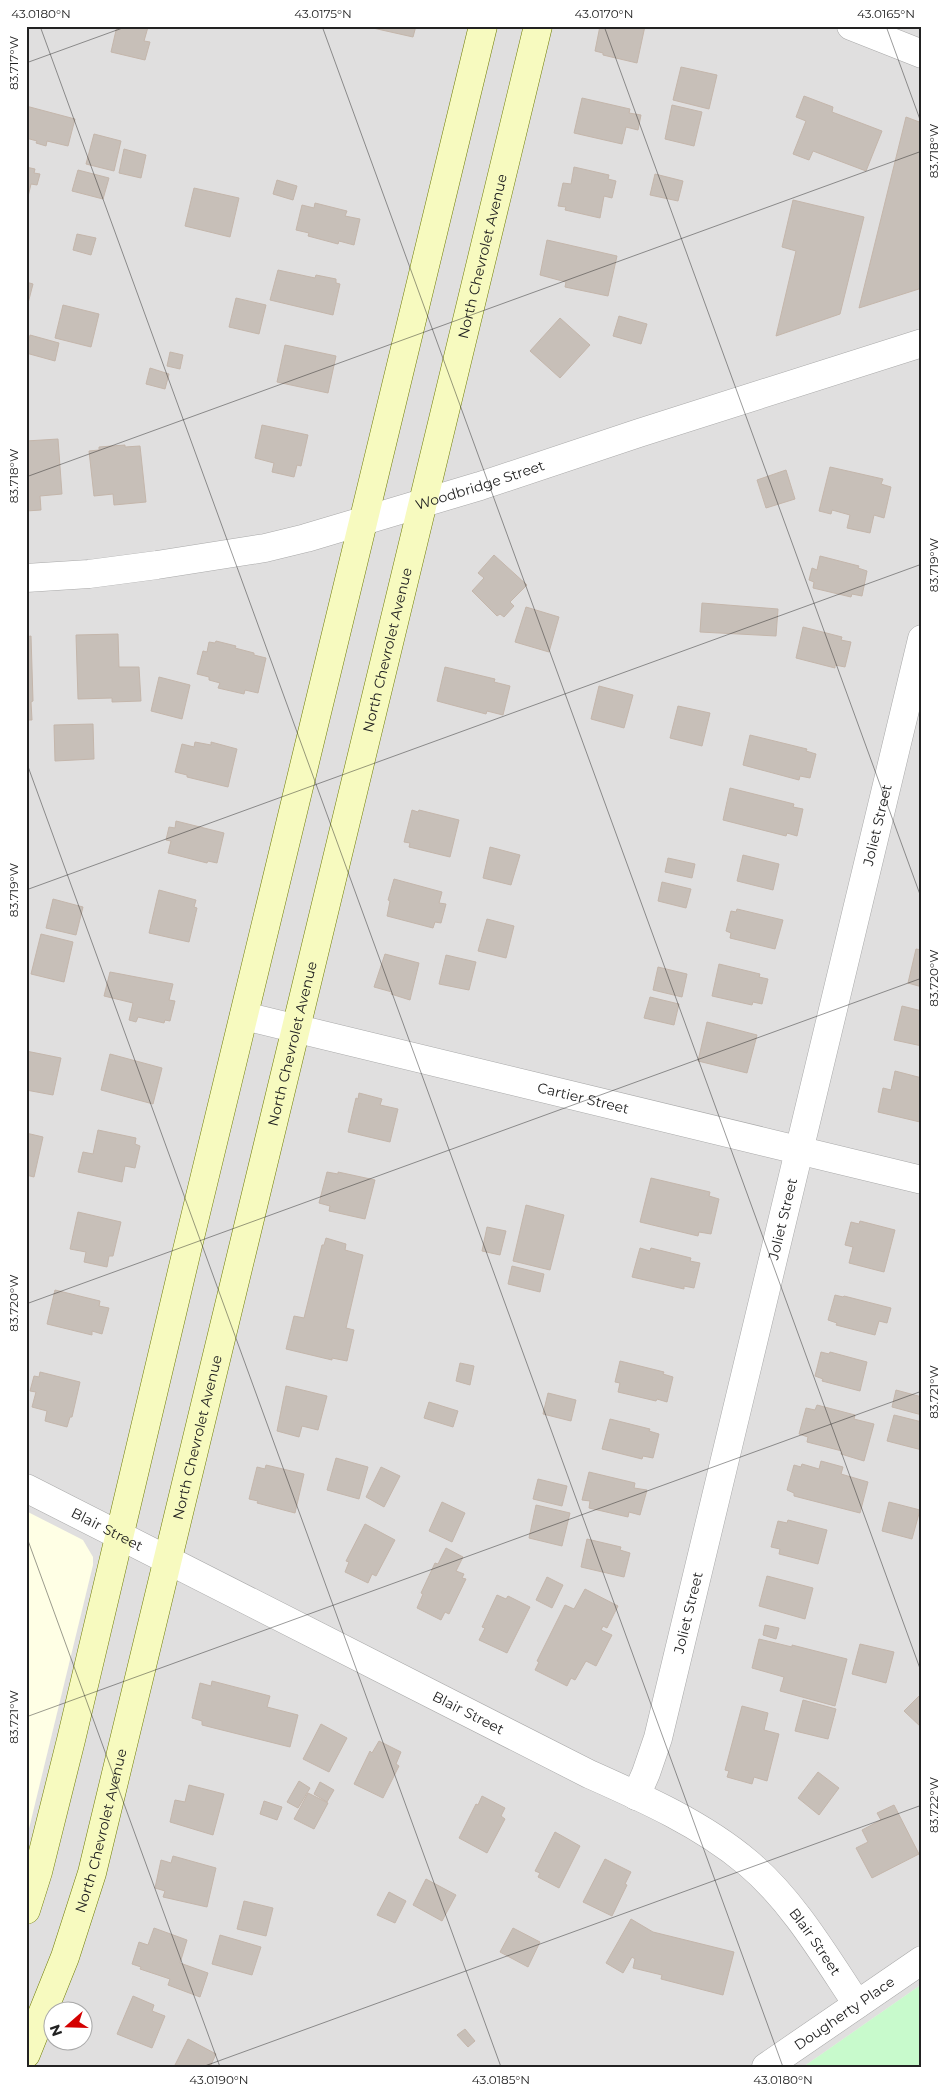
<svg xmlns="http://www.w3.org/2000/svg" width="948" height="2093" font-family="Montserrat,sans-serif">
<rect width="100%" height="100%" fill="#f2efe9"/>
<path fill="#e0dfdf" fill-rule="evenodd" d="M26,26H922V1984L803,2067H26ZM52,2010H82V2040H52Z"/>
<path fill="#ffffe5" d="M26,1511L83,1540L93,1557V1565L26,1841Z"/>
<path fill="#c8facc" d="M922,1984V2067H803Z"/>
<path fill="#c7bfb8" stroke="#c4b6ab" d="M117,26L148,27L144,41L150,42L145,60L111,52Z
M364,26H416L413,37Z
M600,26H645L637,63L603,55V53L595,51Z
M681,67L717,75L709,109L673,100Z
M804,96L833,107L832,112L882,131L866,171L813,151L809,160L793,154L806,121L796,117Z
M582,98L630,109L629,113L641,115L638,130L626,127L622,144L574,133Z
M672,105L702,112L694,146L665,139Z
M26,106L75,119L68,146L47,141L46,146L36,143L37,141L26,138Z
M906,117L922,123V288L859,308Z
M94,134L121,141L114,171L86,164Z
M124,149L146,155L141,178L119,173Z
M26,167L35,169L34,173L40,174L37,185L31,184L27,201Z
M574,167L609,175L608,179L616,181L612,198L604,196L600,218L565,210L566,207L558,206L563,183L571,184Z
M78,170L109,178L103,199L72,191Z
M655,174L683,181L678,201L650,195Z
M277,180L297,186L293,200L273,194Z
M194,188L239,198L230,237L185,226Z
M793,200L864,217L840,314L776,336L796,251L782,247Z
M315,203L347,211L345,216L360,219L354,245L339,241L338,244L308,236L309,233L296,230L302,205L314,208Z
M77,234L96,238L91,255L73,250Z
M547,240L617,256L608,296L565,287L566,282L540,275Z
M278,270L315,278L316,275L336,279V283L340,284L333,315L270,300Z
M26,282L33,284L26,311Z
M236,298L266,305L259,334L229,327Z
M63,305L99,314L91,347L55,338Z
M619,316L647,324L641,344L613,336Z
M560,318L590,345L560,378L530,351Z
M30,335L59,343L55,361L26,353Z
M285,345L336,356L328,393L277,382Z
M170,352L183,355L180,369L167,366Z
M150,368L169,374L165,389L146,384Z
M262,425L308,435L301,466L297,465L294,477L272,472L274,463L255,458Z
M58,439L62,494L40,496L41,510L26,511V441Z
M125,445V447L140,446L146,502L114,505L113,494L94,496L89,451L99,450V447Z
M830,467L883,479L881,484L891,487L884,518L874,515L870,533L847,528L850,515L832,510L831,514L819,511Z
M786,470L795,499L766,508L757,480Z
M494,555L527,585L510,602L514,606L504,617L500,614L497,616L472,591L484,578L478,573Z
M820,556L859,566L858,568L867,571L862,596L852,594L851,597L813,588L814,582L809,580L812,568L817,570Z
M702,603L778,609L776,636L700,632Z
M526,607L559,617L549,652L515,642Z
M803,627L842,637L841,640L851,642L845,667L835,665V668L796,658Z
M118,634L119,667H139L141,701L112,702V698L78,699L76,635Z
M31,636L33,701L31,702L32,720H26V637Z
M216,641L236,646L235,648L254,653V655L266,658L258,693L245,690L244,694L218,688L220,683L209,680V677L197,674L203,651L207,652L209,642L215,643Z
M445,667L495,679L494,682L510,686L503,715L487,711L486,714L437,701Z
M159,677L190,685L182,719L151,711Z
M599,686L633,695L624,728L591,719Z
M678,706L710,713L702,746L670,738Z
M93,724L94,759L55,761L54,725Z
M750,735L807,749L806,751L816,754L810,778L800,776L799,780L743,765Z
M195,742L211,745V742L237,749L228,787L187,777V775L175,772L182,744L194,747Z
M730,788L794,804L793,807L803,809L797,836L787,833L786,836L723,820Z
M412,810L418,812L419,810L459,820L450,857L409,847L410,843L404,842Z
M176,821L224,833L217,863L208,861L207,863L168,853L171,841L166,840L169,827L175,828Z
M490,847L520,855L511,885L483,878Z
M743,855L779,864L773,890L737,881Z
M668,858L695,864L692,878L665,872Z
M394,879L442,892L439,903L446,904L441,923L435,922L433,928L387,916L390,901L388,900Z
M662,882L691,889L686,908L658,901Z
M159,890L196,900L194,907L197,908L189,942L149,933Z
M53,899L83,907L76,935L46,928Z
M737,909L783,920L775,949L730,938L731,933L726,931L731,911L736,912Z
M487,919L514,926L506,958L478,951Z
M41,934L73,942L64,982L31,974Z
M916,949L922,950V987L908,983Z
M385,954L419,963L410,1000L391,994L392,992L374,987Z
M446,955L476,962L469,990L439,984Z
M719,964L760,974L759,977L768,979L762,1004L753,1002L752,1005L712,996Z
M658,967L687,974L682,997L653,990Z
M110,972L173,984L169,1000L175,1001L170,1021L165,1020L164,1023L138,1017L136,1022L129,1020L133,1003L104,996Z
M650,997L679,1004L674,1025L644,1018Z
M902,1006L922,1011V1046L894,1040Z
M707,1022L757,1035L747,1073L698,1061Z
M26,1051L61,1058L53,1095L26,1090Z
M110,1054L162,1068L153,1104L101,1090Z
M895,1071L922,1078V1113L920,1122L878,1112L883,1088L891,1090Z
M359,1093L382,1099L380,1105L398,1109L390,1142L348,1132L356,1098L358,1099Z
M98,1130L136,1138L135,1144L140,1146L135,1168L125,1166L122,1182L78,1172L83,1152L93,1154Z
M26,1133L43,1137L34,1177L26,1175Z
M327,1172L338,1174V1172L375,1180L365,1219L329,1211L330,1206L319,1203Z
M651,1178L710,1192L709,1196L719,1199L711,1234L699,1232L698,1236L640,1222Z
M526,1205L564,1215L550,1270L513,1261Z
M78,1212L121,1222L113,1256H109L107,1267L84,1262L86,1252L70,1249Z
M860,1221L895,1230L884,1272L849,1263L853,1247L845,1245L851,1222L859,1224Z
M487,1227L506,1231L500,1255L482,1251Z
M326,1238L346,1244L345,1250L363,1255L346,1328L354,1330L347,1361L332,1358V1360L286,1349L294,1316L304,1318L322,1245H324Z
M640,1248L650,1251L651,1248L691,1258L690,1261L700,1263L694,1288L684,1286V1289L632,1277Z
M512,1266L544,1274L540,1292L508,1284Z
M55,1290L100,1301L99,1306L109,1308L102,1334L92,1331V1335L47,1324Z
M835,1295L843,1297L844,1296L891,1308L887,1323L879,1321L875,1335L836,1325L837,1323L828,1320Z
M821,1352L829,1354L830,1352L867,1362L860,1391L822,1381L823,1379L815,1376Z
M620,1361L664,1372L663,1374L673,1377L667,1402L657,1399L656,1401L618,1392L620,1383L615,1382Z
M460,1363L474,1366L470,1385L456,1381Z
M40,1372L80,1382L72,1417H70L67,1427L45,1421L47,1411L32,1407L36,1392L30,1391L34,1376L39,1377Z
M286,1386L327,1396L318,1430L302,1426L299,1437L277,1431Z
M896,1390L922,1397V1415L892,1407Z
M548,1393L576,1400L571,1421L543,1414Z
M429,1402L458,1411L453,1427L424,1418Z
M817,1405L855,1415L854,1419L874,1424L864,1461L841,1454L842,1451L807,1442L808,1437L799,1434L806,1408L815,1410Z
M894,1415L922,1422V1450L887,1441Z
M610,1419L650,1429L649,1431L659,1434L653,1458L643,1456L642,1459L602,1449Z
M336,1458L368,1467L359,1499L327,1490Z
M821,1461L843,1467L841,1474L868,1482L860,1513L794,1496V1493L787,1490L794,1465L801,1467L802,1464L819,1469Z
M266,1465L304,1474L295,1513L257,1503L258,1501L249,1499L257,1467L265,1469Z
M381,1467L400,1476L384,1507L366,1497Z
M589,1472L635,1483L634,1488L647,1490L640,1515L629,1512L628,1517L589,1508L590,1501L582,1500Z
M538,1479L567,1486L562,1506L533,1499Z
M442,1502L465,1513L452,1542L429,1531Z
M889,1502L920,1510L912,1539L882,1531Z
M536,1505L570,1513L562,1546L529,1538Z
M788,1520L827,1530L818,1564L779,1554L780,1549L771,1547L778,1521L787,1523Z
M365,1524L395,1540L376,1576L372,1574L368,1583L345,1572L349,1562L346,1561Z
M587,1539L621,1547L620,1550L630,1553L624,1577L581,1567Z
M446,1548L463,1557L456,1571L464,1574L462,1578L466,1579L449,1614L445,1612L441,1620L417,1608L423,1594L421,1593L435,1563L438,1564Z
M767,1576L813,1588L805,1619L759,1606Z
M547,1577L563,1585L552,1608L536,1600Z
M585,1589L618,1606L607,1628L603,1626L601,1630L612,1635L596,1666L586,1661L575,1680L571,1678L567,1686L535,1670L539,1662L537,1661L565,1605L574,1609Z
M497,1595L506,1599L508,1596L530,1607L507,1653L479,1640L485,1628L482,1627Z
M765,1625L779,1628L776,1639L763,1635Z
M759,1639L792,1647V1645L847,1659L835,1706L780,1691L784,1677L752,1668Z
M860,1644L894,1652L886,1683L852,1674Z
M212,1681L270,1696L267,1707L298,1715L290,1747L202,1725V1721L192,1718L200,1683L211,1686Z
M922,1693V1728L904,1711Z
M803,1700L836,1709L828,1739L795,1731Z
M742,1706L768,1713L764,1730L779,1734L767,1781L754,1777L752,1784L727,1777L729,1771L725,1770Z
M321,1724L347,1738L329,1772L303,1759Z
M379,1741L401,1752L396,1764L399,1766L383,1798L354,1784L370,1751L372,1753Z
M818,1772L839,1788L819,1815L798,1798Z
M299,1781L310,1788L298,1808L287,1802Z
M320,1782L334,1790L327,1802L314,1794Z
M189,1785L224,1794L213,1835L170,1822L175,1800L185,1802Z
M308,1793L328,1803L314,1829L294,1819Z
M482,1796L505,1808L501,1816L505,1819L487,1853L459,1838L476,1804L478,1805Z
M264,1801L282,1807L277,1820L260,1814Z
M894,1805L919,1854L872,1878L856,1848L868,1842L862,1830L881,1820L877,1813Z
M555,1832L580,1846L559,1888L538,1877L540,1873L535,1871Z
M173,1856L216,1868L207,1907L163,1897L165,1891L155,1888L161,1860L171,1863Z
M605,1859L631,1872L625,1884L627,1885L612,1916L583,1902Z
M426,1879L456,1895L442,1921L413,1905Z
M389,1892L406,1901L395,1923L377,1915Z
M244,1901L273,1908L266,1936L237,1929Z
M631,1919L653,1932L734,1952L723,1995L661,1979L662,1975L633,1968L635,1959L632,1957L623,1973L606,1963Z
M154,1928L187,1940L180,1963L208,1973L200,1997L168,1985L170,1979L140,1969L141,1967L132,1964L139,1942L148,1945Z
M513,1928L540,1942L528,1967L500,1952Z
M220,1935L261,1947L252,1975L212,1964Z
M133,1996L154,2005L152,2011L165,2016L152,2048L117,2034Z
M465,2029L475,2041L468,2047L457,2035Z
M188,2039L216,2054L210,2067H174Z"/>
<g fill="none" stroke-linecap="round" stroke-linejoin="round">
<g stroke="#a9a9a9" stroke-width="29">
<g id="street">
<path d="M851,26L922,54"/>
<path id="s1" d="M26,578L89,574L157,565L265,548L306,538L480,486L639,433L922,343"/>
<path id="s2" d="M244,1016L922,1180"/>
<path id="s3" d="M26,1488L589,1774C643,1798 702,1824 748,1863C793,1901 825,1956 857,2004"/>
<path id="s4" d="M636,1796L646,1773L658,1738L922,639"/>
<path id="s5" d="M766,2067L922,1960"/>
</g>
</g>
<g stroke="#707d05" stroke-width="29">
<g id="secondary">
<path d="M26,1910L38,1872L71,1740L187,1250L483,26"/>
<path id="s6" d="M26,2054L65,1957L92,1873L538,26"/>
</g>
</g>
<use href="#street" stroke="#fff" stroke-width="28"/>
<use href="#secondary" stroke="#f7fabf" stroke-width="28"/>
</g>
<path fill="none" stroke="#222" stroke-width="1" stroke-opacity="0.45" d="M40,26L783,2067M322,26L922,1674M604,26L922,900M886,26L922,125M26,63L128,26M26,477L922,151M26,761L501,2067M26,890L922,564M26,1304L922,978M26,1535L220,2067M26,1717L922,1391M202,2067L922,1805"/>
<g text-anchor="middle" stroke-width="4" stroke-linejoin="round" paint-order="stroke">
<g font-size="14" fill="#222" stroke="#fff">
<text dy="5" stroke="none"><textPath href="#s6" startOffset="1856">North Chevrolet Avenue</textPath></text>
<text dy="5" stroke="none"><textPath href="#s1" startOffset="465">Woodbridge Street</textPath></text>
<text dy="5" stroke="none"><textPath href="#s6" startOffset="1451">North Chevrolet Avenue</textPath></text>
<text dy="5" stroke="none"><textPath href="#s4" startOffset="1001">Joliet Street</textPath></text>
<text dy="5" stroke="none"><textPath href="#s6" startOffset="1046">North Chevrolet Avenue</textPath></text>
<text dy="5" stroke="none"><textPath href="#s2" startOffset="349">Cartier Street</textPath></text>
<text dy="5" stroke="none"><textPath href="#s4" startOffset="596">Joliet Street</textPath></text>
<text dy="5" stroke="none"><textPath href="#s6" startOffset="641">North Chevrolet Avenue</textPath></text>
<text dy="5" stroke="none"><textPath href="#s3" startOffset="91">Blair Street</textPath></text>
<text dy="5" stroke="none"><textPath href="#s4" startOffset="191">Joliet Street</textPath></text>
<text dy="5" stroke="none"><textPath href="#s3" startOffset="496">Blair Street</textPath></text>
<text dy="5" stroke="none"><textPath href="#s6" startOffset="236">North Chevrolet Avenue</textPath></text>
<text dy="5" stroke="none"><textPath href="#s3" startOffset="918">Blair Street</textPath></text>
<text dy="5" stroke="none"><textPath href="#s5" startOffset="95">Dougherty Place</textPath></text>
</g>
</g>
<rect width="948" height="2093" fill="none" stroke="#ffffff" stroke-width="55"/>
<g transform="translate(68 2026) rotate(250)"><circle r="24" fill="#ffffff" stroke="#a7a7a7"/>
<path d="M0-4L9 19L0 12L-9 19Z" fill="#d40000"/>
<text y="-8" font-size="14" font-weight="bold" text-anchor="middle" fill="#222222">N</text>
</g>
<rect x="28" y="28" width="892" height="2038" fill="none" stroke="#222" stroke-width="2"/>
<g font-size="12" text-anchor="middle" fill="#222">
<text x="41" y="18">43.0180°N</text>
<text x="323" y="18">43.0175°N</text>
<text x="604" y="18">43.0170°N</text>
<text x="886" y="18">43.0165°N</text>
<text transform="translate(14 63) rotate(-90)" y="4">83.717°W</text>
<text transform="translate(934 151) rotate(-90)" y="4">83.718°W</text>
<text transform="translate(14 476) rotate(-90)" y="4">83.718°W</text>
<text transform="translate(934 565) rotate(-90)" y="4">83.719°W</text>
<text transform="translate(14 890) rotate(-90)" y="4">83.719°W</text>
<text transform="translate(934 978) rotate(-90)" y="4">83.720°W</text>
<text transform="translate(14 1303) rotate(-90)" y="4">83.720°W</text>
<text transform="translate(934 1392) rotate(-90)" y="4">83.721°W</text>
<text transform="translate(14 1717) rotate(-90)" y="4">83.721°W</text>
<text transform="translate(934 1805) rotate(-90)" y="4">83.722°W</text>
<text x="219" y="2084">43.0190°N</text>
<text x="501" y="2084">43.0185°N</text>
<text x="783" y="2084">43.0180°N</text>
</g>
</svg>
